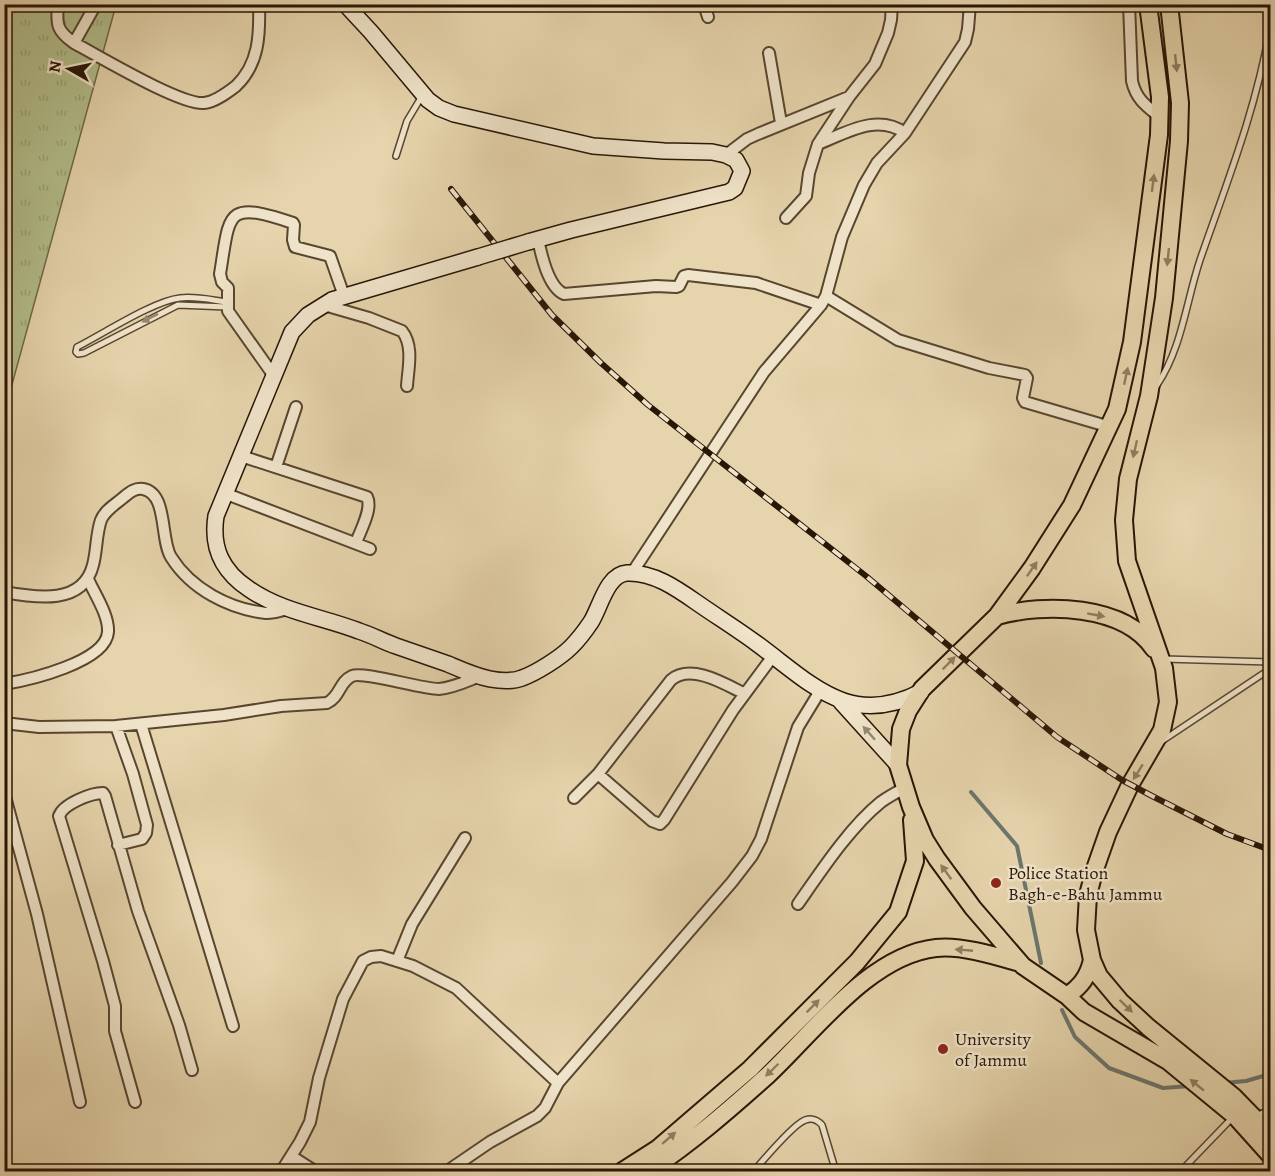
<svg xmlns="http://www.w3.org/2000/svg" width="1275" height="1176" font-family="Alegreya,serif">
<defs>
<pattern id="park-tufts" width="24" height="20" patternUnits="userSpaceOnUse" patternTransform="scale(1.5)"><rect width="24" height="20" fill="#b2bd8b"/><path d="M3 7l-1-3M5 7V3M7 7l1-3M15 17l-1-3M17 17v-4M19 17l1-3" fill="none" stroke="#99a276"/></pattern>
</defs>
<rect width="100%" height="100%" fill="#e6d4ac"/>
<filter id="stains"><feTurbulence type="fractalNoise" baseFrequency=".00333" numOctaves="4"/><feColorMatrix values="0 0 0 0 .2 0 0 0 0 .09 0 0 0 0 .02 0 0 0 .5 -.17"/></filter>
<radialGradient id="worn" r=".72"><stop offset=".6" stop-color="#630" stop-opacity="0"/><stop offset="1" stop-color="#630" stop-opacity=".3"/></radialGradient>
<path fill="url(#park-tufts)" stroke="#6d6a48" stroke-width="1.5" d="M5,5H116L5,410Z"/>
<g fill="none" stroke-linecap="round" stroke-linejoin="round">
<path stroke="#6c766e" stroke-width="4" d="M971,792L1017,846L1041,963
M1062,1010L1075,1037L1109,1068L1163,1088L1190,1086
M1224,1083L1246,1081L1270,1074"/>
<g stroke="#584630" stroke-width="8">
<path id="lane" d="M396,156L407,121L422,96
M227,307L178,305L84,353L78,354L76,352L77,347C103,334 153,301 180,298C195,296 212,300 227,302
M1157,385C1182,348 1186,302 1200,260C1227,182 1256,110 1270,28
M1164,659L1270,662
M1162,741L1270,669
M753,1172C765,1158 787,1132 800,1123C808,1117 816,1118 822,1125L836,1172
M1180,1172L1233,1117"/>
</g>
<g stroke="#584630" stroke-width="14">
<path id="street" d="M58,4C56,25 57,31 74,43C99,56 180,105 204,103C215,102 227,93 236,86C259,64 260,35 259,4
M704,4L708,17
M970,4L968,29L965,42L905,133L877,163L864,185L842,237L826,296L898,340L989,368L1025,375L1027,378L1023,398L1025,402L1110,427
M1129,4L1132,81C1136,99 1146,106 1160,117
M74,43L96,4
M769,53L781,123
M818,144C846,133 877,113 905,133
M726,155L747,139L758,134L849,97
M786,218L806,196L809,173L818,144L849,97L875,64L888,33L891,20L892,4
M538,239C541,254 548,287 564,294L656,286L676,287L679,286L684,276L688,275L756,283L821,305
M324,305L369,318L402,331C414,346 408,369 407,386
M274,376L228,311V288L222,282L220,274C230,212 225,200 293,223L294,225L293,240L295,247L330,256L344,296
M241,456L367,497C373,509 360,531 356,543
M276,467L296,407
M224,493L370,549
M632,573L764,372L821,305L826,296
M4,592C37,598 83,605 93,565C97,550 96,534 101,520C105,510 116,504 124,497C130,492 135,488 143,489C168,493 160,540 171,557C191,589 229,609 266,613C273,613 281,611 288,609
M4,684C29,680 106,662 108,632C109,615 95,595 88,579
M4,723L39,727L116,726L224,715L281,706L327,703C340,697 339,682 352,676C363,671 421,689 439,689C453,688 467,681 480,676
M141,724L233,1026
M116,726L133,774L147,825L146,833L142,839L118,845
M598,774L652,821L660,824L664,820L733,710L773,656
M4,793L37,914L80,1102
M574,798L598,774L671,680C691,663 725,684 745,694
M798,904C821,871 850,827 881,802C888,797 897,792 905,788
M397,961L412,924L465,838
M135,1102L115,1031V1006L103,961L59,816C63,804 91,793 103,793L105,796L138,911L179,1025L192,1070
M1255,1119L1270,1113
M291,1156L316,1172
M281,1172L300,1142L310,1122L319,1078L343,999L363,961L371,957L381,956L413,966L456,988L558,1083
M446,1172L490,1142L537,1116L545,1108L558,1083L732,882L752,856L761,839L798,727L820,691"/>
</g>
<g stroke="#281606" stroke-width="18">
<path id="secondary" d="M345,4L371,32L428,100L439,108L454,114L593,146L664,151L712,152L726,155L736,160L742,171L735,188L729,192L571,230L528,242
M478,257L332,300L308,315L292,332L216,516C211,548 222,571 249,589C282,612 323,617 359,631C372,635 384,642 396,646C413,652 431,658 448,664C462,670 475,676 490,679C501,681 512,682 522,678C536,673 560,658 571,647C578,640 585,631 591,622C600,608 607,574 627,573C653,572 676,588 696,602C716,616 737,629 756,643C811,683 849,729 921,692
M841,702L898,765"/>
</g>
<g stroke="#281606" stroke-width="20">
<path id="primary" d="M1148,4L1160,97L1159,135L1132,342L1117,409L1072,505L1032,568L997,616L922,689L908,711L901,729L898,765L911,807L925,840L937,859L973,908L1023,966L1067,996L1084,1012L1168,1061L1235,1116L1270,1155
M1169,4L1180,103L1179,141L1164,298L1149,396L1128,479L1124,520L1127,561L1164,668L1168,702L1162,730L1130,785L1108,832L1094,872L1088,895L1086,930L1092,960L1099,976L1120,1001L1148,1027L1234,1097L1270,1134
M997,616C1044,603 1124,604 1154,649
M1067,996C1081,986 1088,977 1092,960
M621,1172L657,1149L750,1069L857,962L898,912L915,861L912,820
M647,1172C690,1144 730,1109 768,1075C814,1032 870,955 936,948C961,945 996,956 1020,963"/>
</g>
<use href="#lane" stroke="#efe3c9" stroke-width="5"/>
<use href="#street" stroke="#efe3c9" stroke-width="10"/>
<use href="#secondary" stroke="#efe3c9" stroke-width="15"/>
<use href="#primary" stroke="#e6d4ac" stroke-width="16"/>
<g stroke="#281606" stroke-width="6">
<path id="rail" d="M451,189L552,315L601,363L648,405L866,576L1057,737L1122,780L1152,796L1227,834L1270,850"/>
</g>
<use href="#rail" stroke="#efe3c9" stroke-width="4" stroke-dasharray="11" stroke-linecap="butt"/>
<g stroke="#281606" stroke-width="18" stroke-linecap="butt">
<path id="secondary-bridge" d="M478,257L528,242"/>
</g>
<use href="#secondary-bridge" stroke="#efe3c9" stroke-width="15"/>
</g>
<defs><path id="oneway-solid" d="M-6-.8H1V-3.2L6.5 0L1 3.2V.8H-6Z" transform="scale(1.5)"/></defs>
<g fill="#907e61">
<use href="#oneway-solid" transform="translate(1176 63) rotate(84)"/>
<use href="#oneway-solid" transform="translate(1153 183) rotate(-83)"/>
<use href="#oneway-solid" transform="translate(1168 257) rotate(96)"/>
<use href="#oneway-solid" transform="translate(1126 376) rotate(-78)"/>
<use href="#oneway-solid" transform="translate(1135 449) rotate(103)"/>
<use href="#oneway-solid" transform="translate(1032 569) rotate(-55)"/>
<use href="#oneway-solid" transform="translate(1096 615) rotate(10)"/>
<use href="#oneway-solid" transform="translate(949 663) rotate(-45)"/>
<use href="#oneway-solid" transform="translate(1138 772) rotate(122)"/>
<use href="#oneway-solid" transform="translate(946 872) rotate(-126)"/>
<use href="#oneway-solid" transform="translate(964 950) rotate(-175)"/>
<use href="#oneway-solid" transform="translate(813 1006) rotate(-45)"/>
<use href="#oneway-solid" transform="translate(1126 1006) rotate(44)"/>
<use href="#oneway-solid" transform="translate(772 1070) rotate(136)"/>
<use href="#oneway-solid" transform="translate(1197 1085) rotate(-141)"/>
<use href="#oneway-solid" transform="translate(669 1138) rotate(-41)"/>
</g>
<g fill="#958771">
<use href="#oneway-solid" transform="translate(150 318) rotate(153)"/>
<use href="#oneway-solid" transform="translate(869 733) rotate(-132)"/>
</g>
<g fill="#8f2418" stroke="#efe3c9" stroke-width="2">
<circle cx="996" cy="883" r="6"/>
<circle cx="943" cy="1049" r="6"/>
</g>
<g text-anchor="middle" stroke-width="5" stroke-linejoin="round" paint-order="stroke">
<g font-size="18" fill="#281606" stroke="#efe3c9" text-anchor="start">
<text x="1008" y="879">Police Station<tspan x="1008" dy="21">Bagh-e-Bahu Jammu</tspan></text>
<text x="955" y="1045">University<tspan x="955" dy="21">of Jammu</tspan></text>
</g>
</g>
<rect width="1275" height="1176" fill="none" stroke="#e6d4ac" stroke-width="24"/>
<rect x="6" y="6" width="1263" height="1164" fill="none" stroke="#281606" stroke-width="3"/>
<rect x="12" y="12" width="1251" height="1152" fill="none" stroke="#281606" stroke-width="1.5"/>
<g transform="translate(69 69) rotate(279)" stroke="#efe3c9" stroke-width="4.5" paint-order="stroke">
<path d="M0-4.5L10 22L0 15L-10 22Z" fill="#281606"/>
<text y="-9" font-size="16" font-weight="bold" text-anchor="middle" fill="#281606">N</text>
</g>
<rect width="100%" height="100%" filter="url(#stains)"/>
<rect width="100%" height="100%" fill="url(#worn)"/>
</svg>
